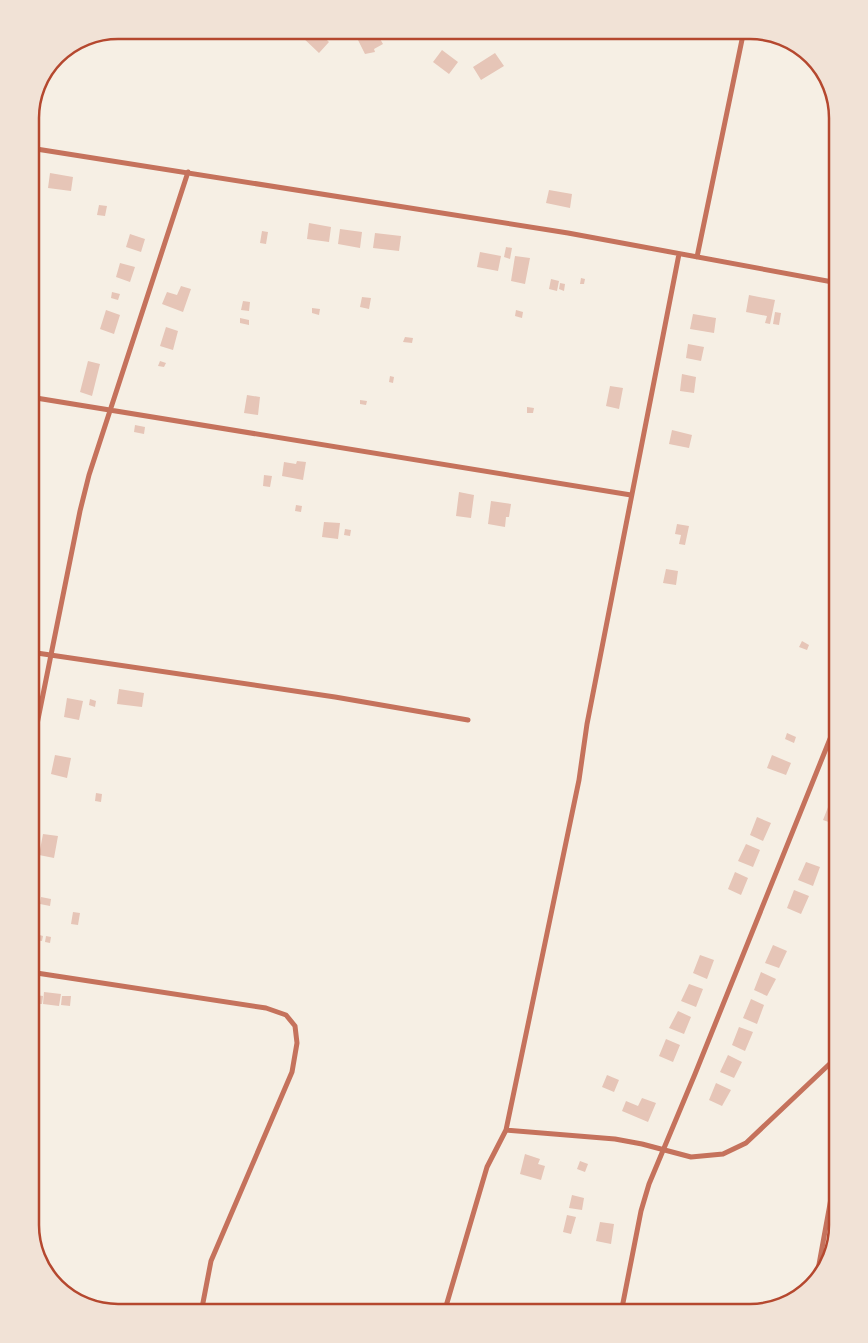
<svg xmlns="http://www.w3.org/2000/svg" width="868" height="1343" font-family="'PT Sans',sans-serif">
<rect width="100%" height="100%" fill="#f6efe4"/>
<path fill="#e6c5b7" d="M172,30H189L179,39Z
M304,30H317L329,42L319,53L300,35Z
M375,30L383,44L374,49L375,52L365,54L358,40Z
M418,30H433V34L418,33Z
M442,50L458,62L449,74L433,62Z
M495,53L504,66L481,80L473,67Z
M50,173L73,177L71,191L48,188Z
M549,190L572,194L570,208L546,203Z
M30,198L35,199L31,222H30Z
M99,205L107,206L105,216L97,215Z
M309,223L331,227L329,242L307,239Z
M340,229L362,232L360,248L338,244Z
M262,231L268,232L266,244L260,243Z
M375,233L401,236L399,251L373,248Z
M130,234L145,239L141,252L126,247Z
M506,247L512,248L510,259L504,257Z
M480,252L501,256L498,271L477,267Z
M515,256L530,258L525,284L511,281Z
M120,263L135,267L130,282L116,277Z
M581,278L585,279L584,284H580Z
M551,279L559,281L557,291L549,289Z
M560,283L565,284L564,291L559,289Z
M181,286L191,289L183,312L162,304L167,292L177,295Z
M112,292L120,294L118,300L111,298Z
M749,295L775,300L770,324L765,323L767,316L746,312Z
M362,297L371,298L369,309L360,307Z
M243,301L250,302L249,311L241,310Z
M312,308L320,309L319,315L312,313Z
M106,310L120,315L114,334L100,329Z
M516,310L523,312L522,318L515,316Z
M775,312L781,313L779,325L773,324Z
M693,314L716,318L714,333L690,329Z
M240,318L249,320V325L240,323Z
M166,327L178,331L173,350L160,346Z
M405,337L413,338L412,343L403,342Z
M688,344L704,347L701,361L686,358Z
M88,361L100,364L92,396L80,392Z
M160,361L166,363L164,367L158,366Z
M682,374L696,377L694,393L680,391Z
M390,376L394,377L393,383L389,382Z
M610,386L623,388L619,409L606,406Z
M247,395L260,397L258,415L244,413Z
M360,400L367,401L366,405L360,404Z
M527,407L534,408L533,413H527Z
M135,425L145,427L144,434L134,432Z
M672,430L692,435L689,448L669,444Z
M297,461L306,462L303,480L282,476L284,462L296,464Z
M264,475L272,476L270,487L263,486Z
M459,492L474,495L471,518L456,516Z
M491,501L511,504L509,517H506L505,527L488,524Z
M296,505L302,506L301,512L295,511Z
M324,522L340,523L338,539L322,537Z
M677,524L689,526L685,545L679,544L681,535L675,534Z
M345,529L351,530L350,536L344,535Z
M666,569L678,571L676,585L663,583Z
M802,641L809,645L807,650L799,647Z
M119,689L144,693L142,707L117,704Z
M67,698L83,701L79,720L64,717Z
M90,699L96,701L95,707L89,705Z
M787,733L796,737L794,743L785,739Z
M55,755L71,758L67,778L51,774Z
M772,755L791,763L786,775L767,768Z
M96,793L102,794L101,802L95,801Z
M830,802L838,805L837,825L823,820Z
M757,817L771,823L763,841L750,835Z
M43,834L58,836L54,858L39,855Z
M746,844L760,850L753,867L738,861Z
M806,862L820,867L813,886L798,880Z
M735,872L748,878L741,895L728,889Z
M794,890L809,896L801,914L787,908Z
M41,897L51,899L50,906L40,904Z
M73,912L80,913L78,925L71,924Z
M36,934L43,936L42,941L34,940Z
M46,936L51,937L50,943L45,942Z
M773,945L787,951L779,968L765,963Z
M700,955L714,960L707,979L693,973Z
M761,972L776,979L767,996L754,990Z
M689,984L703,989L696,1007L681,1001Z
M44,992L61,994L59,1006L43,1004Z
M36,995L43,996L42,1004H35Z
M62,996H71L70,1006L61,1005Z
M751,999L764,1005L757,1024L743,1018Z
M678,1011L691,1017L684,1034L669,1028Z
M739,1027L753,1032L745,1051L732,1045Z
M666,1039L680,1045L673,1062L659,1056Z
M728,1055L742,1062L734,1078L720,1072Z
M607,1075L619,1080L614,1092L602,1087Z
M716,1083L731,1090L722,1106L709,1100Z
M642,1098L656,1103L648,1122L622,1111L626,1101L638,1106Z
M525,1154L540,1159L538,1164L545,1166L541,1180L520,1174Z
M580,1161L588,1164L585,1172L577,1169Z
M572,1195L584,1198L582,1210L569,1208Z
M567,1215L576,1217L571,1234L563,1232Z
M600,1222L614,1224L611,1244L596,1241Z"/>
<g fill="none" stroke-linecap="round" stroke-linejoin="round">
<path stroke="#c5725c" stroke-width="5" d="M30,148L568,233L838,283
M697,257L744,30
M30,397L631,495
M30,652L335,697L468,720
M30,759L80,511L89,475L188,172
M30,972L266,1008L286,1015L295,1026L297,1043L292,1072L211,1261L201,1313
M506,1130L615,1139L642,1144L691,1157L723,1154L746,1143L838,1056
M816,1281L838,1160
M444,1313L487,1167L506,1130L579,780L587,724L679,254
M621,1313L641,1211L649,1184L695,1074L838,719"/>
</g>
<path d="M0 0H868V1343H0ZM118 39H750A79 79 0 0 1 829 118V1225A79 79 0 0 1 750 1304H118A79 79 0 0 1 39 1225V118A79 79 0 0 1 118 39Z" fill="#f1e2d6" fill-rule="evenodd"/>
<path fill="none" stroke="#b5482f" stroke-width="2.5" d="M118 39H750A79 79 0 0 1 829 118V1225A79 79 0 0 1 750 1304H118A79 79 0 0 1 39 1225V118A79 79 0 0 1 118 39Z"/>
</svg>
